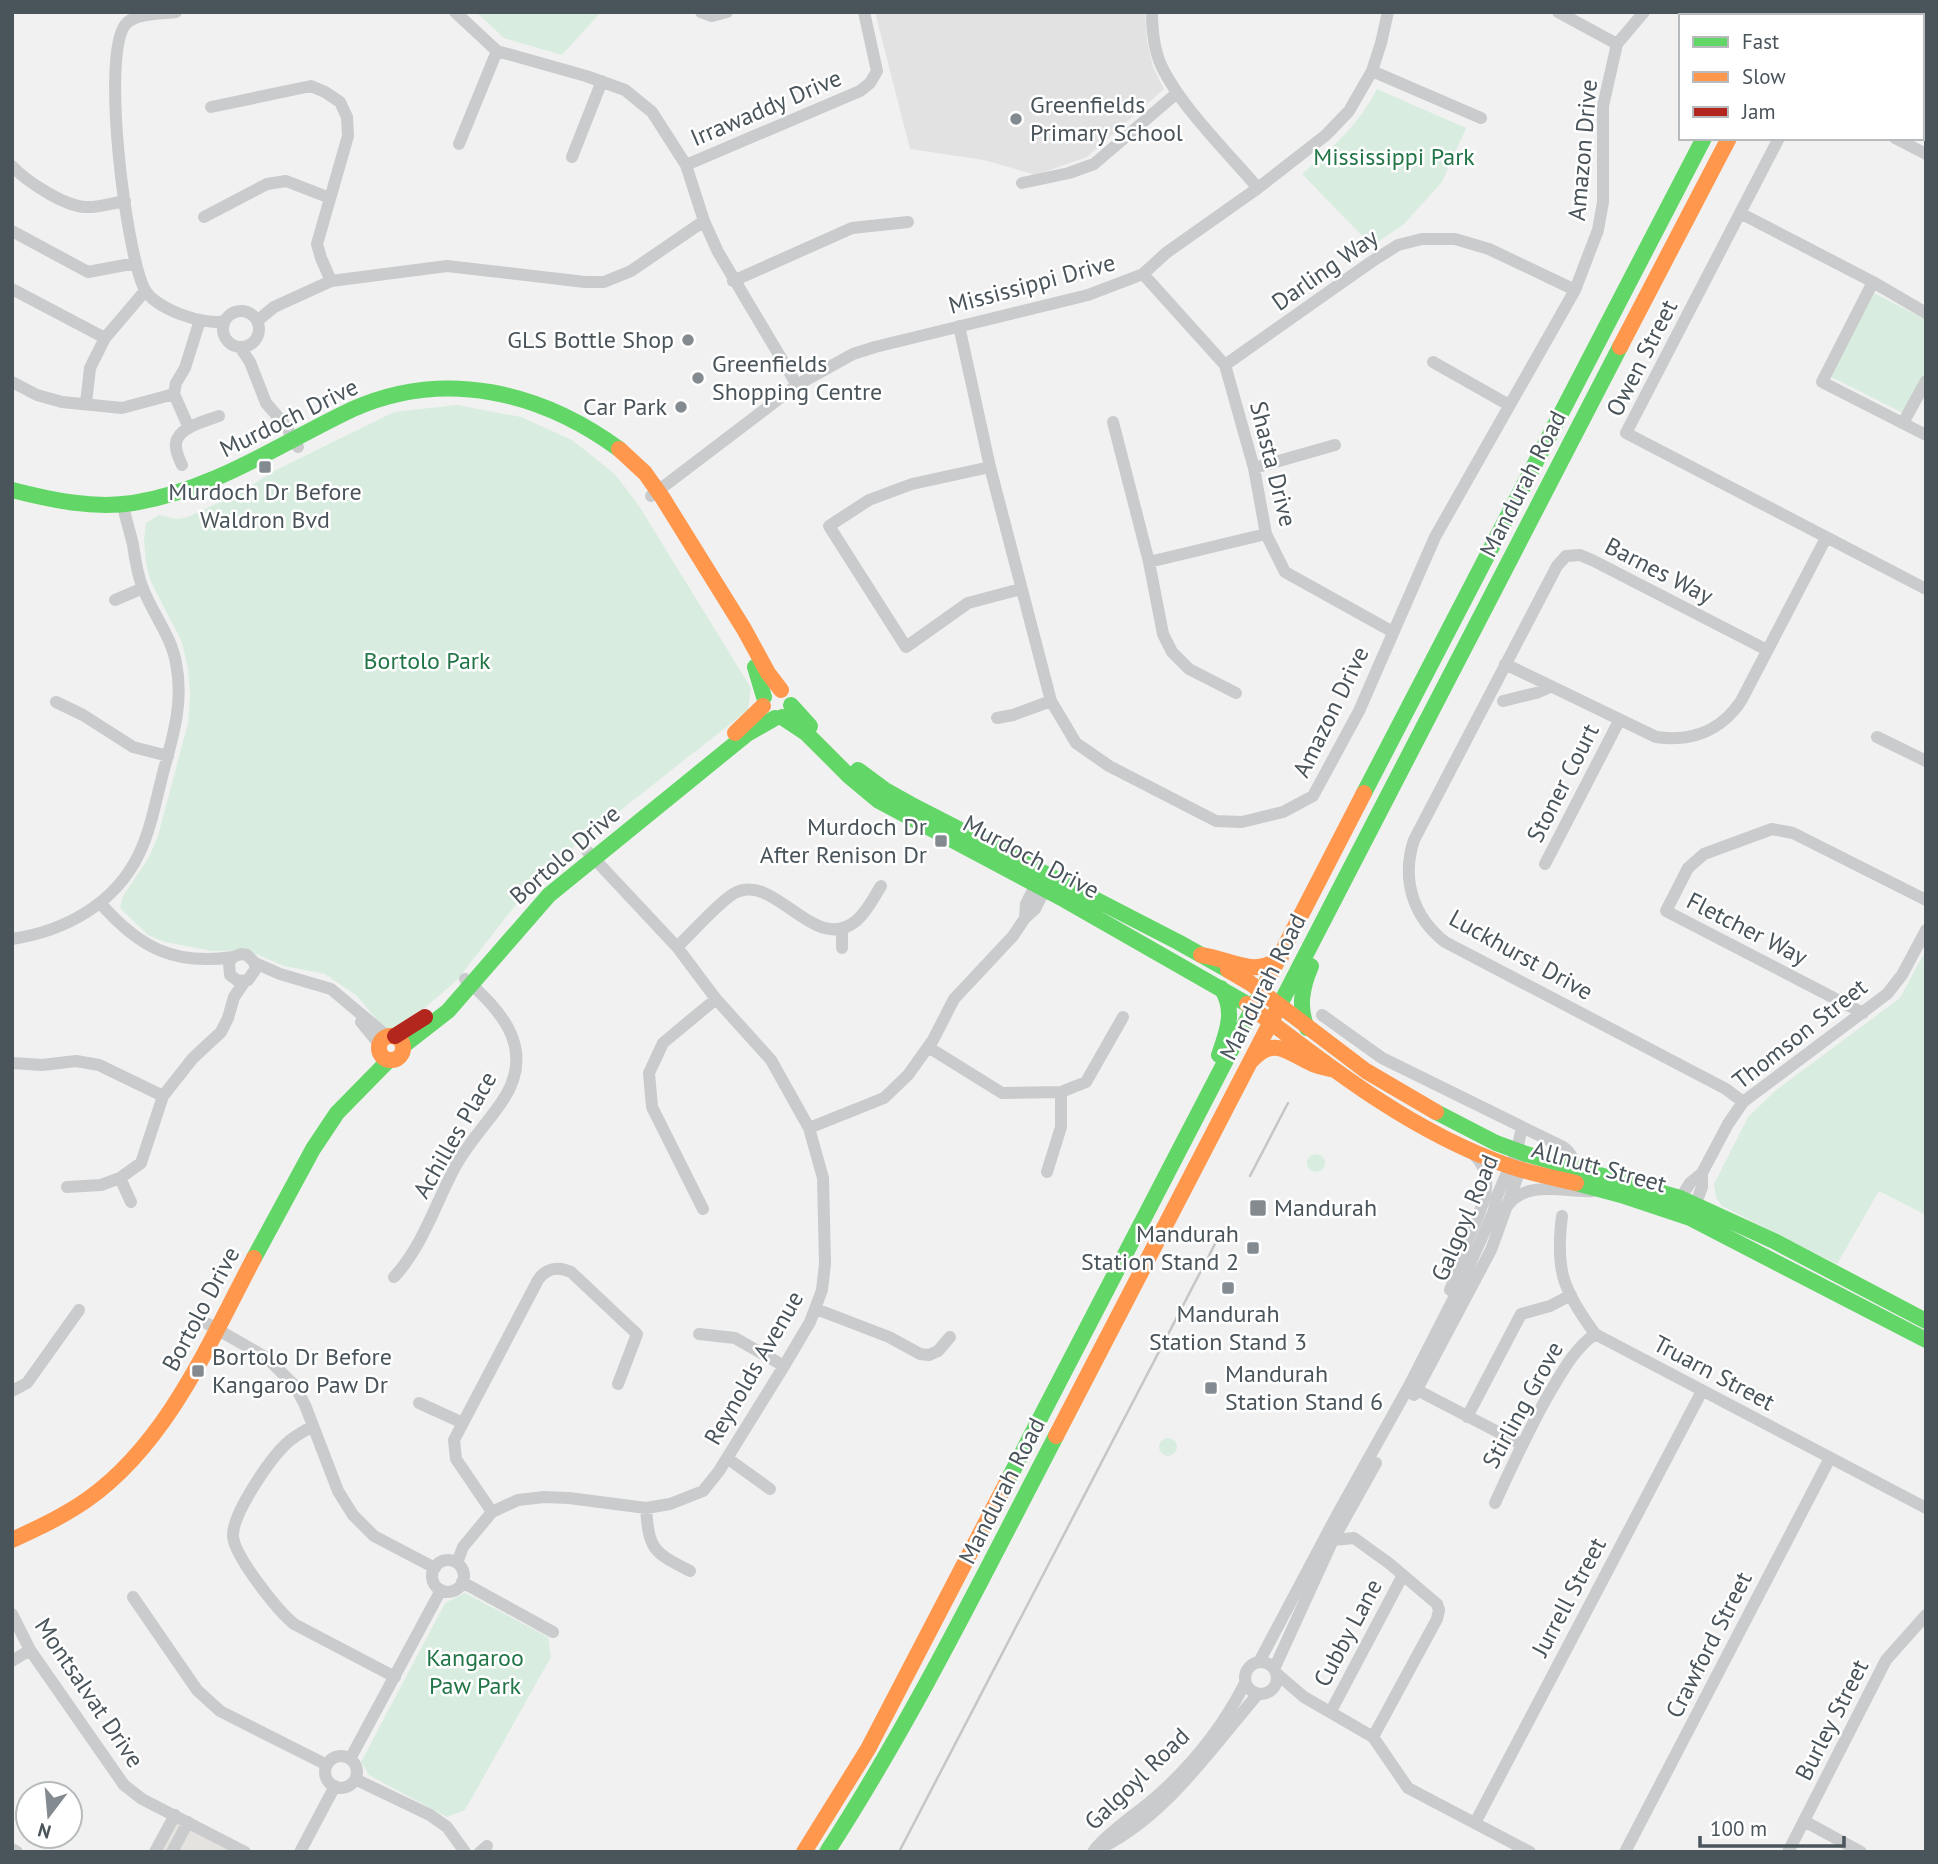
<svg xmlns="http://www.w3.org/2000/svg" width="1938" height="1864" font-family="'PT Sans',sans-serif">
<rect width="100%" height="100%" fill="#f1f1f1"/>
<path fill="#e5e3df" d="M1823,12H1926V137L1922,135V16H1821Z
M171,1809L254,1852H148Z"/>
<path fill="#e3e2e2" d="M875,12H1145L1147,40L1153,67L1164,89L1087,157L1036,175L984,160L910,149Z"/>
<path fill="#d8eddf" d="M476,12H601L562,55L504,38Z
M1377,89L1466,128L1442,182L1404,224L1372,246L1302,174C1332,149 1359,124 1377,89Z
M1874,293L1926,320V373L1905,414L1831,377Z
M457,405L521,417L572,440L615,474L639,506L751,688L748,710L575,846L528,889L457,980L391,1037L357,996L325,974L284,966L246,950L212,951L165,942L148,935L120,908L123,896L148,859L158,836L188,723L190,695L188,669L182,642L151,582L146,563L144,542L146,523L159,515L177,519L188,517L245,490L270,473L394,412Z
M1926,950V1215L1879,1191L1837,1264L1722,1206L1716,1197L1714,1184L1748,1117L1775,1091L1900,998Z
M1307 1163a9 9 0 1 1 18 0a9 9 0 1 1-18 0Z
M1159 1447a9 9 0 1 1 18 0a9 9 0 1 1-18 0Z
M465,1593L548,1637L551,1657L465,1810L447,1817L369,1775L361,1762L445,1603Z"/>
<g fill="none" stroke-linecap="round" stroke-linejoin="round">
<path stroke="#c9cbcc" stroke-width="12" d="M176,12C162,14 134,13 125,25C101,58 126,251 144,288C154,309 204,326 225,321
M455,12L497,51L586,76L625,90L652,112L686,165L704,221L718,252L797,385
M701,12L712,16L727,12
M1152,12C1152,30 1154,49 1161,65C1180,106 1228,153 1258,188
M1558,12L1617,44
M1372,71L1481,118
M211,107L311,86L325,92L340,102L347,117L348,136L317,244L321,258L331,281
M1779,138L1626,433L1926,589
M1895,138L1926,154
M459,144L497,51
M572,157L602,81
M686,165L860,91L870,83L877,71L864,12
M12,166C26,181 64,206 85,207C98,208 112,203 125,201
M1022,183L1069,173L1094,164L1177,93
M1740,213L1873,282L1822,382L1926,435
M204,217L267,184L286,181L330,198
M12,231L88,272L136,263
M1143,274L1225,365L1254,468L1266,534L1285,572L1393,632
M733,281L852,228L908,222
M1873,282L1926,313
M12,289L105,338
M223 329a18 18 0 1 1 36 0a18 18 0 1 1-36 0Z
M257,321L274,307L331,281L447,266L585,282H604L631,271L704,221
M959,326L990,467L1051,701L1076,743L1109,766L1216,821L1242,822L1283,812L1313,796L1359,711L1435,537L1575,290L1598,230L1603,202V106L1617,44L1644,12
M240,347L250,362L266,403L286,426L298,447
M1433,362L1509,405
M1225,365L1371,262L1398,245L1422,239H1455L1489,249L1575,290
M12,382L37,395L62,402L122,408L174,394
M174,394L176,383L185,368L200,320
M174,394L189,428
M86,403L90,368L105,338L145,291
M1113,422L1149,562L1163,634L1172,652L1189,669L1236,693
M1903,423L1926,381
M182,465C179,459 175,450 176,443C178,427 206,421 219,416
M990,467L912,484L869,500L829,526L906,647L968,603L1021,589
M1254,468L1335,445
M651,496L797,385L853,354L875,347L1088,295L1143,274L1166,253L1258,188L1326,135L1349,111L1372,71L1381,43L1388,12
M1149,562L1266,534
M115,600L143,588
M1505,664L1656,737C1691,742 1721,731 1741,701L1826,538
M1503,701L1536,693L1550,687
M56,702L83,715L133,747L168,756
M997,718L1013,715L1051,701
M1877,737L1926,761
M1545,864L1619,721
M101,904C139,947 174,966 233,957
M1025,918L1026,904L1040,876
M842,928V948
M12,939C65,931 115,904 139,854C151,829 156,800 163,773C173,736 184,702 176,663C171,635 152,613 142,586C137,573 135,559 133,545C130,531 125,518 123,504
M677,947C692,933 717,904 733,894C774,869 813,956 856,921C867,912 874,897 881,886
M255,963V970L248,980L238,981L230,975L229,963L233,957L241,954L247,955L255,963L280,974L331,989L387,1036
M1863,1013L1666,911L1688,868L1704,854L1772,829L1793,833L1926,900
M1322,1015L1382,1058L1563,1147C1573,1153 1573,1164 1583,1170
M361,1022L379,1044
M928,1047L1002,1093L1061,1092L1086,1082L1123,1017
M12,1063L42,1065L76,1061L99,1065L163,1096
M1743,1102L1726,1089L1445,942C1413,917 1401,879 1414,840L1557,566L1566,556L1580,555L1594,561L1767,650
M809,1128L884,1098L908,1075L933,1040L954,999L1013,936L1025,918L1035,909L1048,883
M1047,1172L1061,1127V1092
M120,1178L131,1202
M67,1187L101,1185L120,1178L141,1163L163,1096L193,1058L221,1032L228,1018L234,997L245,981
M1677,1204L1690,1183L1702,1173L1728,1124L1743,1102L1887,994L1902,975L1926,930
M1508,1205C1528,1179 1565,1193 1593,1191
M703,1209L652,1107L649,1073L663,1043L716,999
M1692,1213L1702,1187V1173
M1562,1216C1555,1271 1563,1289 1595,1334L1926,1508
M394,1277C422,1247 435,1205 454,1169C467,1144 486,1125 501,1103C537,1052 504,1012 465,979
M1450,1290C1457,1275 1460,1258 1466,1243C1478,1215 1502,1177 1471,1152
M816,1309L889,1337L920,1354L929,1355L938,1351L950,1337
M208,1324L267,1358L295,1386L305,1405L338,1491L353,1515L374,1536L435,1568
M699,1334L735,1338L784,1366
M1417,1390L1521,1444
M12,1391L27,1383L79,1310
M1414,1395L1491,1250L1520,1170L1519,1161
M419,1403L463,1423
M1467,1417L1521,1314L1550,1306L1571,1295
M313,1426C304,1431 294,1436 286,1444C270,1459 232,1514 233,1536C234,1556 278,1611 294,1624L395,1677
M727,1458L770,1489
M1495,1503C1511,1468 1527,1433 1546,1399C1561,1374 1572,1351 1595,1334
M646,1508C649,1550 653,1552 690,1571
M492,1512L456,1459L454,1440L538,1280C546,1268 558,1266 571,1272L637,1334L618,1384
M1333,1540L1354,1538L1390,1564L1437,1604L1439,1610L1437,1619L1373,1737
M432 1576a16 16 0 1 1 32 0a16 16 0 1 1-32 0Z
M457,1563L463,1547L492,1512L518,1500L544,1497L569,1498L646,1508L670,1504L703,1491L719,1471L784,1366L810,1322L822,1290L825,1264L823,1178L809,1128L771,1060L716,999L677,947L587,851
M462,1582L553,1632
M133,1597L197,1690L220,1711L327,1765
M12,1614L30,1650L124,1785L142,1799L245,1852
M12,1661L30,1650
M1245 1678a16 16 0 1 1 32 0a16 16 0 1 1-32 0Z
M1259,1662L1337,1515L1409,1386L1458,1290L1493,1213L1497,1196L1517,1150L1522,1127
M1274,1669L1333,1540L1376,1463
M1276,1673L1304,1697L1373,1737L1408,1788L1530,1852
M1331,1711L1403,1575
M325 1772a16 16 0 1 1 32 0a16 16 0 1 1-32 0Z
M350,1759L441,1590
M355,1779L430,1815L447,1827L465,1852
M1804,1821L1861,1852
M1475,1823L1702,1391
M12,1849L17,1852
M1095,1849C1113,1828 1137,1814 1157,1796C1192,1765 1223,1726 1244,1685
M155,1852L175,1815
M172,1852L188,1822
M300,1852L335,1786
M480,1852L487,1846
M1093,1852C1164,1820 1208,1752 1258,1694
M1625,1852L1830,1458
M1788,1852L1886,1660L1926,1615"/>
<path stroke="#63d668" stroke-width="16" d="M1792,16L1793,12
M12,490C51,500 93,509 133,503C214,490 281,443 353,409C445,368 541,392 619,449
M755,667L764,697
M791,705L810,726
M782,717L806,733L849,776L879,801L1065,900L1247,1004
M858,770L885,790L910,804L1178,942L1228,970
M1364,793L1704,138
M1276,1012L1620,347
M1307,1028C1298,1007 1302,987 1311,966
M403,1046L448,1011L549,895L747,734L775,718
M1219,1055C1227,1032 1236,1010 1221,988
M1436,1112L1496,1143L1526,1154L1680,1198L1774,1241L1926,1321
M1576,1183L1621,1195L1690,1218L1926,1340
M254,1258L313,1149L337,1113L389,1060
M1007,1482L1267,981
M827,1852C913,1719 983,1576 1056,1436"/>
<path stroke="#ff974d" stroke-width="16" d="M1620,347L1729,138
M619,449L645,473L662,497L744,629L768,673L781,690
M735,733L763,706
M1201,955C1231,959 1255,979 1281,957
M1228,970L1250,983L1366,1071L1436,1112
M1267,981L1364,793
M1247,1004C1328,1066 1411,1132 1509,1166C1530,1173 1554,1178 1576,1183
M379 1048a12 12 0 1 1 24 0a12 12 0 1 1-24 0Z
M1252,1060C1275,1035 1289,1054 1313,1064C1320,1067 1328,1068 1335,1070
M1056,1436L1276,1012
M12,1540C38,1528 64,1516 88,1499C168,1442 209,1343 254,1258
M804,1852L868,1749L1007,1482"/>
<path stroke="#b3261e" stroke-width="16" d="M1767,16L1769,12
M395,1036L425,1017"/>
<path stroke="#c5c6c7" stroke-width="2.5" d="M1250,1176L1288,1103
M899,1852L1216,1242"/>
</g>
<g fill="#848b90" stroke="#fff" stroke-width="2.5">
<circle cx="1016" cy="119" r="7"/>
<circle cx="688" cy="340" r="7"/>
<circle cx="698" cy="378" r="7"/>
<circle cx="681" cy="407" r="7"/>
<rect x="258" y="460" width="14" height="14" rx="3.5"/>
<rect x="934" y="834" width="14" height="14" rx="3.5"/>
<rect x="1249" y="1199" width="18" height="18" rx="3.5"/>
<rect x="1246" y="1241" width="14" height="14" rx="3.5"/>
<rect x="1221" y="1281" width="14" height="14" rx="3.5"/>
<rect x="191" y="1364" width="14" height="14" rx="3.5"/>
<rect x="1204" y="1381" width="14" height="14" rx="3.5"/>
</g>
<g text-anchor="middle" stroke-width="5" stroke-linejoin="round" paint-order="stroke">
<g font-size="24" fill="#4a545b" stroke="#fff" text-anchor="start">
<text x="1030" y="113">Greenfields<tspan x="1030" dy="28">Primary School</tspan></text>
<text x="674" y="348" text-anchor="end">GLS Bottle Shop</text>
<text x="712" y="372">Greenfields<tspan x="712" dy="28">Shopping Centre</tspan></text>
<text x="667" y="415" text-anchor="end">Car Park</text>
<text x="265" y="500" text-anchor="middle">Murdoch Dr Before<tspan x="265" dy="28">Waldron Bvd</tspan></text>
<text x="927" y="835" text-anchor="end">Murdoch Dr<tspan x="927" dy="28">After Renison Dr</tspan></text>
<text x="1274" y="1216">Mandurah</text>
<text x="1239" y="1242" text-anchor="end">Mandurah<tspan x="1239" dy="28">Station Stand 2</tspan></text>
<text x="1228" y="1322" text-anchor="middle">Mandurah<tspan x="1228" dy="28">Station Stand 3</tspan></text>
<text x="212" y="1365">Bortolo Dr Before<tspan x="212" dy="28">Kangaroo Paw Dr</tspan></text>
<text x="1225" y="1382">Mandurah<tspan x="1225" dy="28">Station Stand 6</tspan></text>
</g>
<g font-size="24" fill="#4a545b" stroke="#fff">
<text transform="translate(766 108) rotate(-23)" y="8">Irrawaddy Drive</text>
<text transform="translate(1583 150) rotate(-85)" y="8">Amazon Drive</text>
<text transform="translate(1325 270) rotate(-35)" y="8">Darling Way</text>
<text transform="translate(1032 284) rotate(-15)" y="8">Mississippi Drive</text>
<text transform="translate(1642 358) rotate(-63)" y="8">Owen Street</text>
<text transform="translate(289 418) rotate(-26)" y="8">Murdoch Drive</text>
<text transform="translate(1273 464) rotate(76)" y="8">Shasta Drive</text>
<text transform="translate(1523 484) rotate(-63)" y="8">Mandurah Road</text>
<text transform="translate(1659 571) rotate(27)" y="8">Barnes Way</text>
<text transform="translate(1331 712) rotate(-64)" y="8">Amazon Drive</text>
<text transform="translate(1563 783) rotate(-63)" y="8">Stoner Court</text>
<text transform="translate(565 855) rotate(-41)" y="8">Bortolo Drive</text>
<text transform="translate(1031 857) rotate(28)" y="8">Murdoch Drive</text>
<text transform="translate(1747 929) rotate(27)" y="8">Fletcher Way</text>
<text transform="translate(1521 955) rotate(29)" y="8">Luckhurst Drive</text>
<text transform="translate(1263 987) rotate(-63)" y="8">Mandurah Road</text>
<text transform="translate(1800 1034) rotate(-38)" y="8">Thomson Street</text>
<text transform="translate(455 1135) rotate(-60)" y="8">Achilles Place</text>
<text transform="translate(1599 1167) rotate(15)" y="8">Allnutt Street</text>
<text transform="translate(1465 1218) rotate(-67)" y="8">Galgoyl Road</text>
<text transform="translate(201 1309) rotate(-62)" y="8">Bortolo Drive</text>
<text transform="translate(754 1368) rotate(-60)" y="8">Reynolds Avenue</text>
<text transform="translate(1714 1373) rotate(28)" y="8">Truarn Street</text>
<text transform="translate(1523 1405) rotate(-61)" y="8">Stirling Grove</text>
<text transform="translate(1002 1491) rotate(-63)" y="8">Mandurah Road</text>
<text transform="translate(1569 1597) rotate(-62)" y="8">Jurrell Street</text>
<text transform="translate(1348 1633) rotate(-62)" y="8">Cubby Lane</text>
<text transform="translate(1709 1645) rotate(-63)" y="8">Crawford Street</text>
<text transform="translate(89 1693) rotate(56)" y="8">Montsalvat Drive</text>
<text transform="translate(1832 1720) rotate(-63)" y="8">Burley Street</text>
<text transform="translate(1137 1779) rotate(-44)" y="8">Galgoyl Road</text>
</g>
<g font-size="24" fill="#227547" stroke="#fff">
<text x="1394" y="165">Mississippi Park</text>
<text x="427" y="669">Bortolo Park</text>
<text x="475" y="1666">Kangaroo<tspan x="475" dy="28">Paw Park</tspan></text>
</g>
</g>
<rect width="1938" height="1864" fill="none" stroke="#4a545b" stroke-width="28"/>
<rect x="1679" y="14" width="245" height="126" fill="#ffffff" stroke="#b7bbbd" stroke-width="2"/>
<rect x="1693" y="37" width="35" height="10" fill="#63d668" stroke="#b7bbbd" stroke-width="2"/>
<text x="1742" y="49" font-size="21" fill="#4a545b">Fast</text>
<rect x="1693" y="72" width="35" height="10" fill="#ff974d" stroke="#b7bbbd" stroke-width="2"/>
<text x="1742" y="84" font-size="21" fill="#4a545b">Slow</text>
<rect x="1693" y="107" width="35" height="10" fill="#b3261e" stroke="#b7bbbd" stroke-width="2"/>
<text x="1742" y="119" font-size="21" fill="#4a545b">Jam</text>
<g transform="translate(49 1815) rotate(196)"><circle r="33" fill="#ffffff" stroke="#b7bbbd" stroke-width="2"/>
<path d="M0-5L12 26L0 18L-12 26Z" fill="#848b90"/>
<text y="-10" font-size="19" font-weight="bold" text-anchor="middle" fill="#4a545b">N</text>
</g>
<path d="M1700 1836v10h144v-10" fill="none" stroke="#4a545b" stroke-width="3.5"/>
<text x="1710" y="1836" font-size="21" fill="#4a545b" stroke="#ffffff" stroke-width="5" paint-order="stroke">100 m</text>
</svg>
